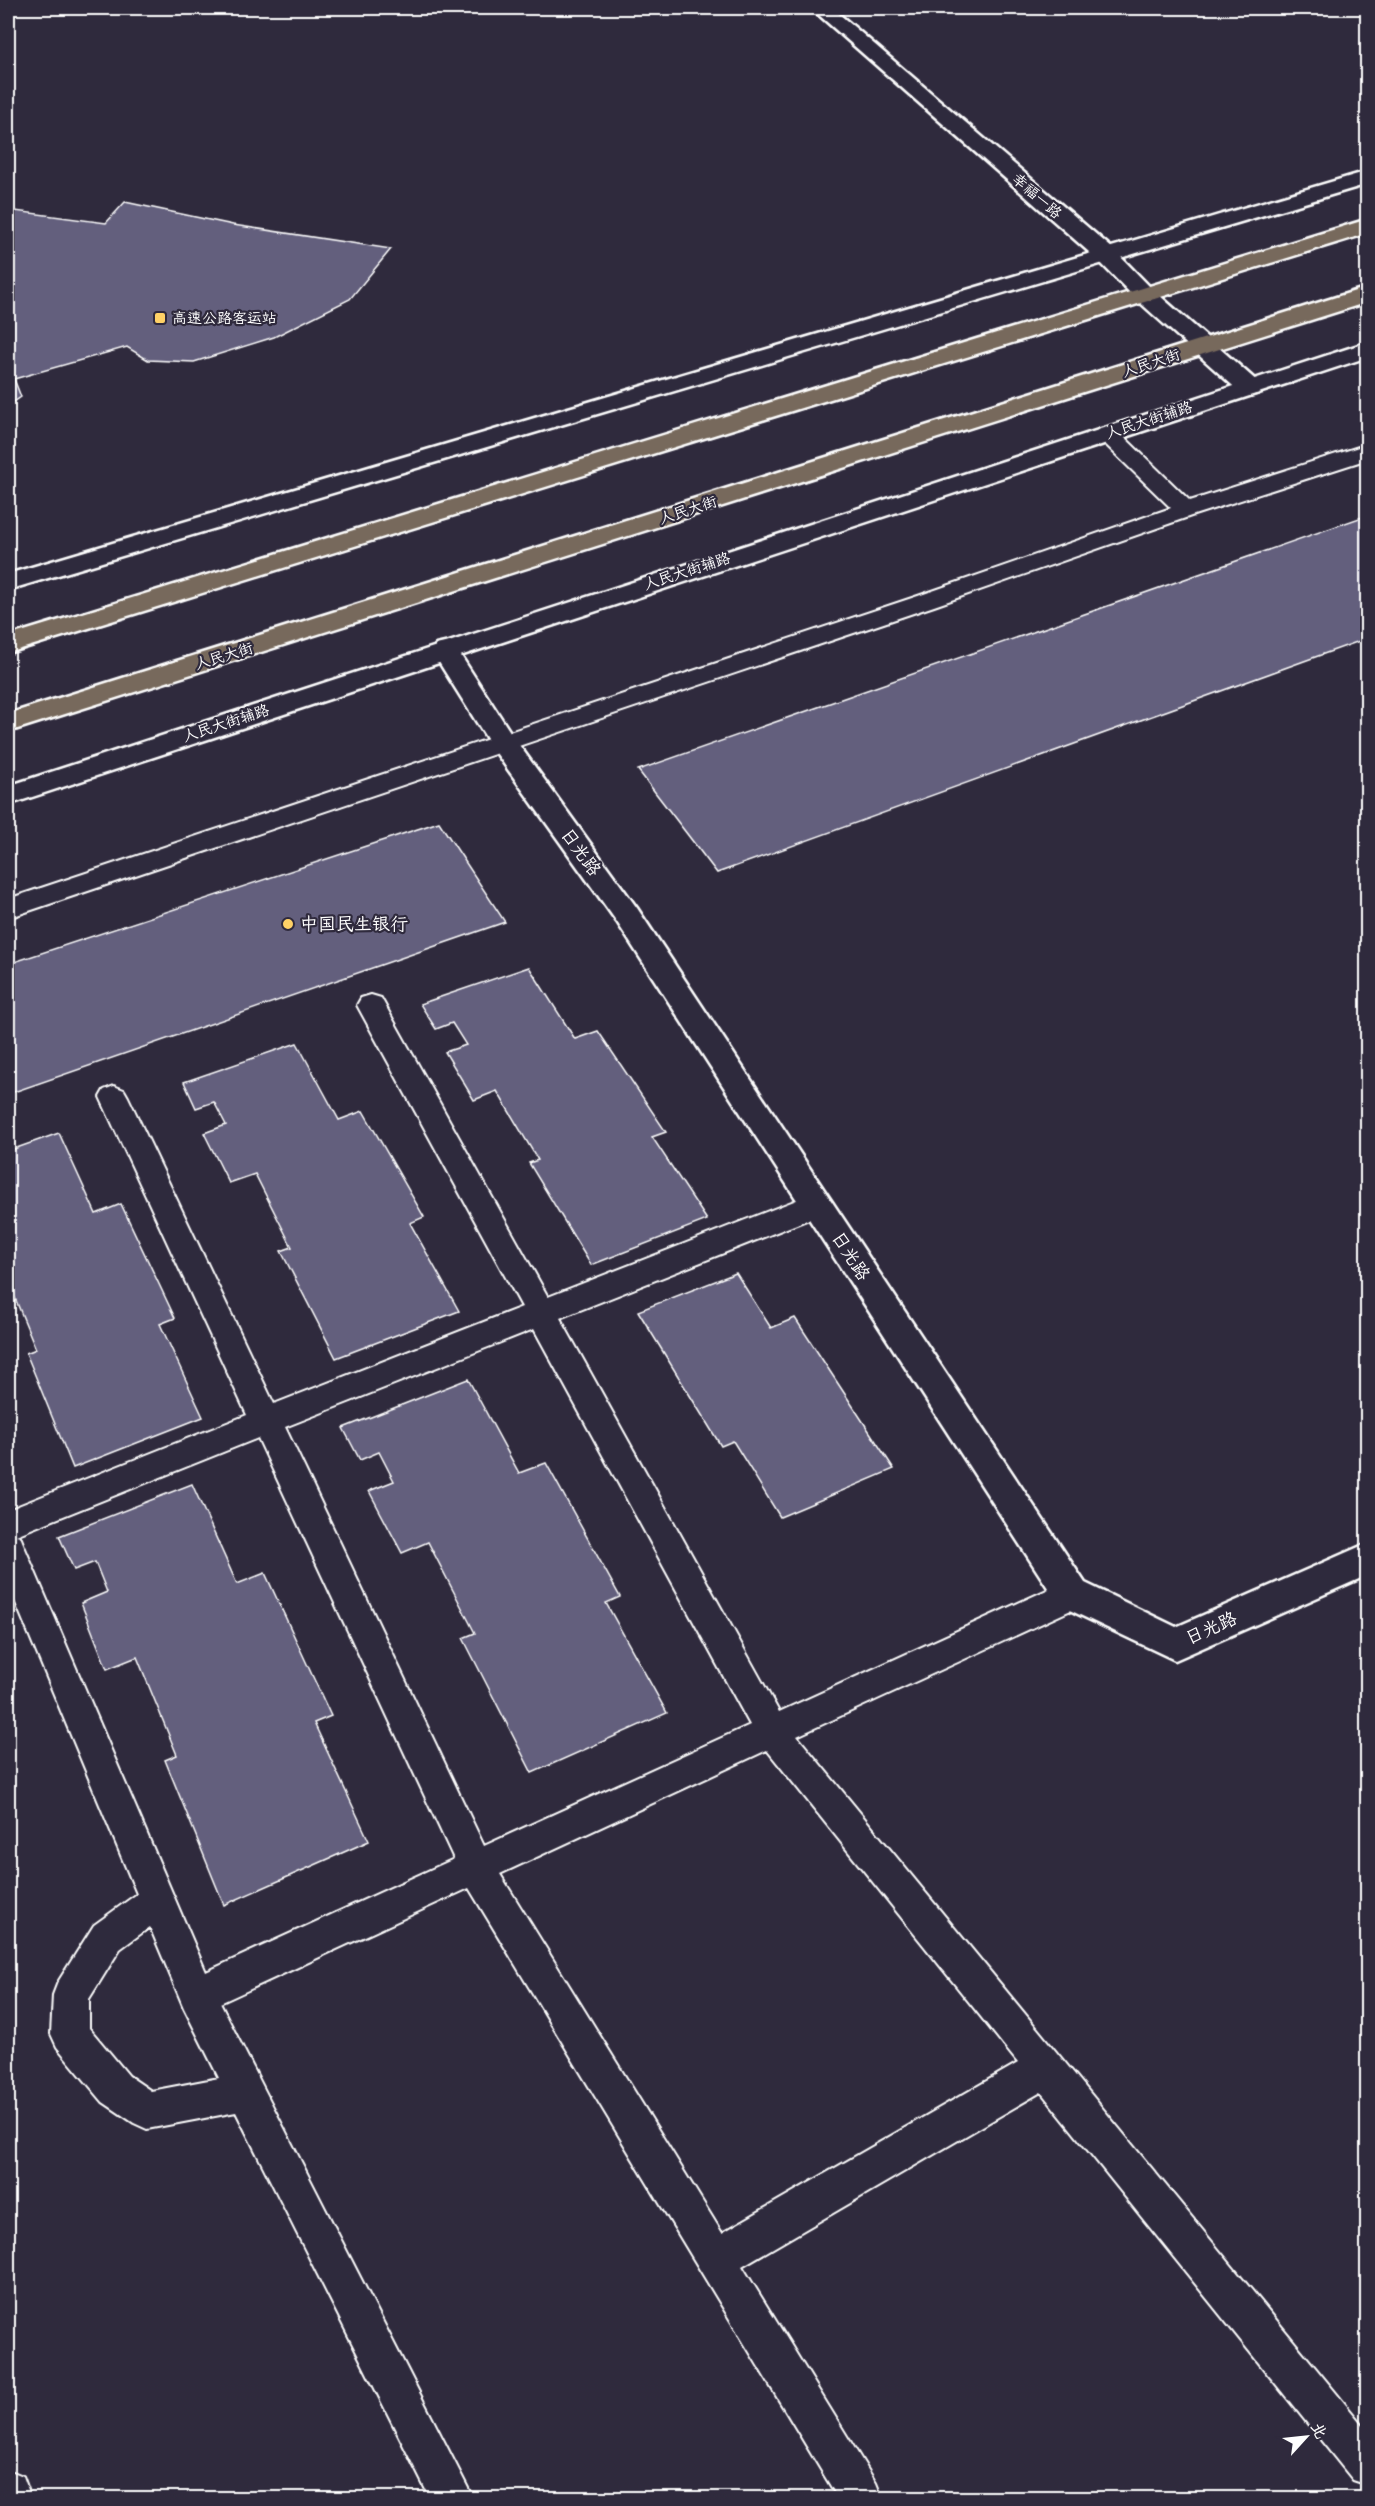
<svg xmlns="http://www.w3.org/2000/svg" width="1375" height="2506" font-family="Dekko,'LXGW WenKai TC',sans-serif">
<rect width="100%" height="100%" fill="#2f2a3d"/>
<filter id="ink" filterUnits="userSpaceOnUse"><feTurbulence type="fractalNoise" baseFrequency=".0167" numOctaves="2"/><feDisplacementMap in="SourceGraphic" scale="12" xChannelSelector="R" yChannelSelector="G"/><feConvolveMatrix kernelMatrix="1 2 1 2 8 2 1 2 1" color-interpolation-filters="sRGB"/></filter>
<g filter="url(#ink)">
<path fill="#635f7d" stroke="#fff" stroke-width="1.5" d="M125,202L233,225L391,249L350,299L274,337L194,362L148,360L127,347L14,379L21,397L8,406V210L106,223Z
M1368,515V638L717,873L638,770Z
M439,822L505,922L8,1094V964Z
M529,967L575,1039L598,1031L666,1132L652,1137L707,1220L591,1265L529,1163L538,1160L497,1091L474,1100L445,1052L466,1045L452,1023L436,1029L420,1004Z
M297,1043L339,1120L363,1111L424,1217L410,1223L459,1311L336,1358L281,1251L292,1247L255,1174L229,1183L204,1133L226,1125L214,1102L196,1108L184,1082Z
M59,1133L96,1214L121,1204L175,1318L160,1324L203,1417L73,1468L26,1353L36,1349L8,1281V1151Z
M736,1273L771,1328L795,1318L894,1469L780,1517L733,1441L721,1446L638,1311Z
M468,1379L519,1473L546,1463L620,1597L606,1603L667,1713L532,1773L463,1638L475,1633L428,1542L402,1553L369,1491L394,1481L379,1452L360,1460L343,1428Z
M192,1484L237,1584L265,1573L331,1716L314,1723L369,1841L224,1905L165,1760L177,1755L137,1657L107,1669L81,1603L107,1592L95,1562L74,1570L59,1536Z"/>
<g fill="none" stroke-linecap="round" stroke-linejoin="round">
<g stroke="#fff" stroke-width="4">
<path id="service" d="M1108,427L1116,429L1190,501L1368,444V459L1194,515L934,606L8,918V899L918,596L1171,508L1100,439L1097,434L1100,429Z
M371,995L381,998L548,1297L807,1196L817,1193L827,1196L832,1204L827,1212L560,1318L779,1712L1060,1584L1072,1580L1084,1584L1089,1594L1084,1604L797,1736L1368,2432V2485L1353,2480L1041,2092L742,2266L876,2483L882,2498H838L469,1888L220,2003L473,2498H430L236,2112L147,2129L134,2123L103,2102L57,2047L51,2034L53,1995L58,1982L94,1925L137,1894L8,1584V1510L247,1415L100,1097L104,1090L114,1086L124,1090L128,1097L274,1404L522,1307L357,1005L361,998ZM534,1329L750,1725L484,1846L285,1427ZM258,1438L454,1859L206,1972L24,1546L20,1536L16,1535ZM767,1750L1018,2063L722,2233L500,1874ZM150,1927L184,2008L219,2078L151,2091L129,2076L89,2028V1999L120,1949Z
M8,2470L23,2476L31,2498H8Z"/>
</g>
<g stroke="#fff" stroke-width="5">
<path id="minor" d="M445,643L454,645L514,738L637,908L1085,1583L1176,1627L1368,1543V1575L1175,1660L1059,1605L617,922L494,750L432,651L436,645Z"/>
</g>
<g stroke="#fff" stroke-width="5">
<path id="tertiary" d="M811,8H832L1113,249L1151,288L1259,383L1262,388L1259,393L1250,395L1241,393L1135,298L1097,259Z"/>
</g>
<g stroke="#fff" stroke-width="5">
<path id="secondary" d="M1368,171V184L8,590V574Z
M1368,342V357L8,805V786Z"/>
</g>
<g stroke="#fff" stroke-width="5">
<path id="primary" d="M1368,219V233L8,653V636Z
M1368,287V302L8,732V714Z"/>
</g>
<use href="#service" fill="#2f2a3d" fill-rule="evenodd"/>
<use href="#minor" fill="#2f2a3d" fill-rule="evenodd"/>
<use href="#tertiary" fill="#2f2a3d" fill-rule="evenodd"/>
<use href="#secondary" fill="#2f2a3d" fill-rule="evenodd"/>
<use href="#primary" fill="#77695c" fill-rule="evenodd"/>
</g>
</g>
<g fill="#ffd166" stroke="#2f2a3d" stroke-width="2">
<rect x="154" y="312" width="12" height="12" rx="3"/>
<circle cx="288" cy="924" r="6"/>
</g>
<g text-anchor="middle" stroke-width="4.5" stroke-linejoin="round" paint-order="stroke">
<g font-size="15" fill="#fff" stroke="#2f2a3d">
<text transform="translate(1037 196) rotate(41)" y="5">幸福一路</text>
<text transform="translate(1151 363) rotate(-18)" y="5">人民大街</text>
<text transform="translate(1149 420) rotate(-18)" y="5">人民大街辅路</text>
<text transform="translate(688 510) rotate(-18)" y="5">人民大街</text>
<text transform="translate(687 571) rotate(-18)" y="5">人民大街辅路</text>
<text transform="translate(224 656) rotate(-17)" y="5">人民大街</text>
<text transform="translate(226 723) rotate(-18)" y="5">人民大街辅路</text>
</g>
<g font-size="15" fill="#fff" stroke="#2f2a3d" text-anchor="start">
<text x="172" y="323">高速公路客运站</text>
</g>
<g font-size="18" fill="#fff" stroke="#2f2a3d">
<text transform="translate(581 852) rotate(54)" y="6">日光路</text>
<text transform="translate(851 1256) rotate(57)" y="6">日光路</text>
<text transform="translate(1211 1628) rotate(-24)" y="6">日光路</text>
</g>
<g font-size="18" fill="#fff" stroke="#2f2a3d" text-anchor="start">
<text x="300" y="930">中国民生银行</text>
</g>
</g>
<rect width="1375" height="2506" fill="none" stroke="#2f2a3d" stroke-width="30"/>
<rect x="15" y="15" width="1345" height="2476" fill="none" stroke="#fff" stroke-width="2" filter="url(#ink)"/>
<g transform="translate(1306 2437) rotate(63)" stroke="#2f2a3d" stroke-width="4.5" paint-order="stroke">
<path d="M0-4.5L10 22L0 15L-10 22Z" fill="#ffffff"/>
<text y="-9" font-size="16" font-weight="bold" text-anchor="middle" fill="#ffffff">北</text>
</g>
</svg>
